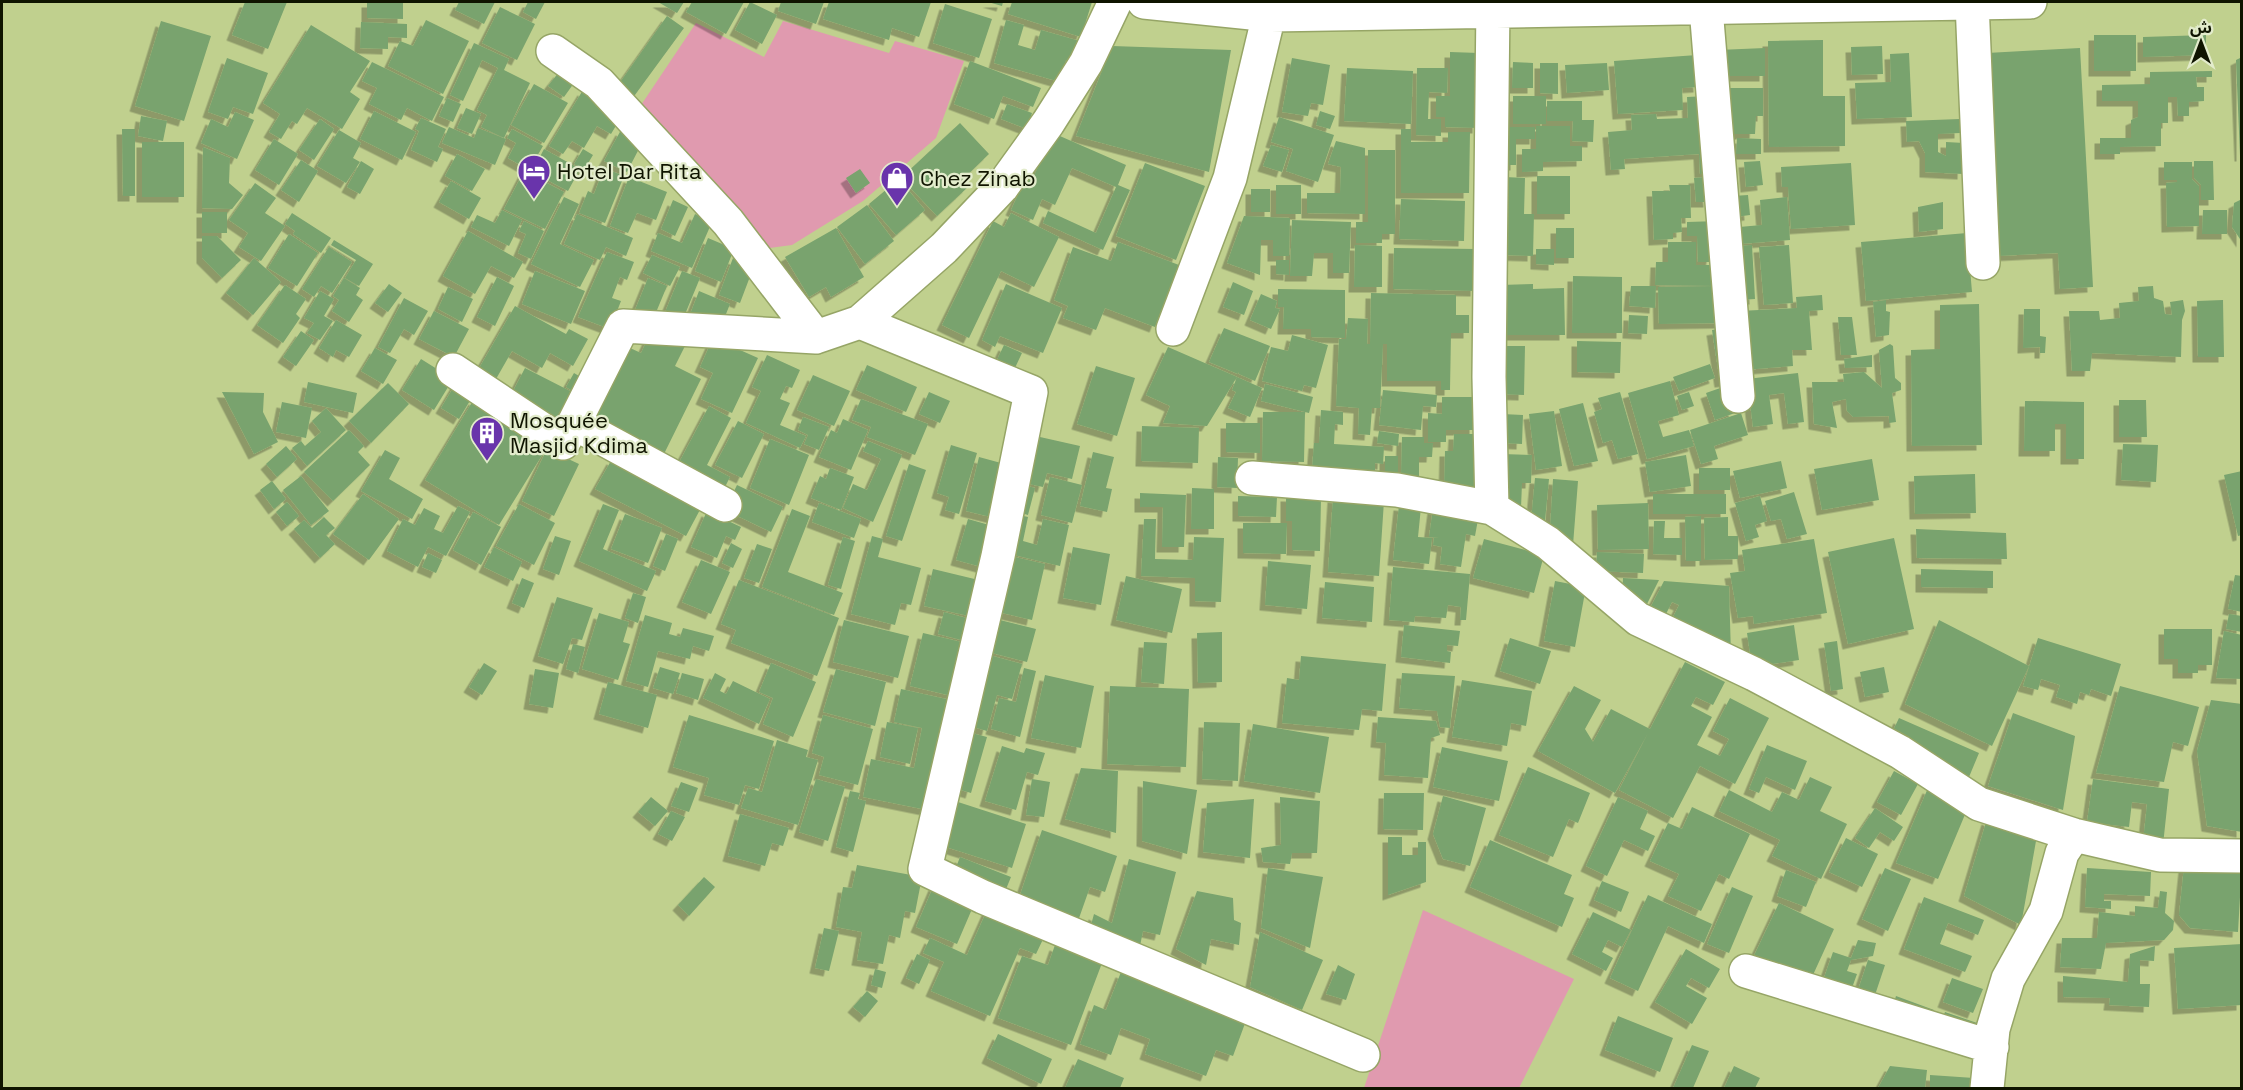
<svg xmlns="http://www.w3.org/2000/svg" width="2243" height="1090" font-family="'Space Grotesk','Noto Sans Arabic',sans-serif">
<defs>
<filter id="shadow"><feDropShadow dx="-5.5" dy="5.5" stdDeviation="0" flood-color="#0004"/></filter>
</defs>
<rect width="100%" height="100%" fill="#c0d08e"/>
<path fill="#e09aaf" d="M783,21L889,53L895,41L964,61L936,138L863,201L792,245L762,249L637,111L696,23L764,57Z
M1423,910L1574,979L1519,1088H1364Z"/>
<path fill="#79a36e" filter="url(#shadow)" d="M245,2H287L268,49L232,35Z
M367,2H403V19L367,18Z
M459,2H495L484,24L455,10Z
M528,2H545L536,19L523,12Z
M658,2H684L677,13Z
M692,2H744L726,34L686,12Z
M750,2L777,15L762,44L735,30Z
M781,2H824L816,24L778,11Z
M829,2H931L919,37L892,28L889,40L823,19Z
M988,2H1003L1002,6Z
M1012,2H1092L1081,37L1008,14Z
M945,4L992,19L979,58L933,43Z
M500,7L535,24L517,60L482,43Z
M667,16L684,28L632,99L616,88Z
M426,20L469,41L443,94L388,66L400,41L413,46Z
M1006,20L1024,25L1018,45L1035,50L1041,30L1083,42L1077,63L1066,60L1060,82L994,63Z
M161,21L211,36L184,121L135,106Z
M361,22L407,24V38L388,37V49L360,48Z
M311,25L370,61L350,92L360,99L342,129L307,108L297,124L292,121L281,139L269,132L280,114L263,103Z
M2094,35H2136V71H2094Z
M2206,35V55L2143,57V37Z
M1823,40V96H1845V146L1769,147L1768,41Z
M474,43L509,59L504,70L530,83L504,138L481,127L487,115L477,110L498,68L482,60L463,101L450,95Z
M1112,46L1231,50L1209,172L1076,136Z
M1882,46L1883,74L1852,75L1851,47Z
M1765,48V76H1719L1718,50Z
M2080,48L2093,287L2060,289L2058,253L1998,256L1987,53Z
M1450,52L1479,53L1478,128L1445,127V117H1436V96H1450Z
M1909,53L1912,117L1857,119L1855,83L1891,82L1890,54Z
M1697,55L1699,87L1682,88L1683,110L1618,114L1614,61Z
M2242,57V156H2240L2236,60Z
M227,58L268,73L253,114L233,107L228,119L208,112Z
M1292,58L1330,65L1323,105L1311,103L1308,116L1282,112Z
M970,61L1041,88L1033,107L1003,96L994,119L954,104Z
M372,62L444,97L432,121L407,108L401,120L369,104L377,88L362,81Z
M1513,62L1533,63V88H1512Z
M1540,63H1558V94L1540,93Z
M1607,63L1609,90L1567,93L1565,65Z
M1347,68L1413,71L1411,124L1344,121Z
M1417,68H1448L1447,93L1429,92L1428,119H1441V136L1416,135Z
M2212,71V77H2196L2197,87H2204V101L2189,102V116H2178L2177,97H2168V123H2161V146L2120,147V154H2100V138H2131V120L2138,117V101H2102V85L2150,84V72Z
M559,72L574,83L564,97L548,86Z
M534,84L568,103L544,143L511,125Z
M1724,88H1763V116H1756L1755,134H1724Z
M583,90L623,114L611,134L597,126L584,148L572,141L563,154L549,146Z
M1513,96H1546V124H1513Z
M1707,96L1712,173L1700,174L1699,154L1624,159L1625,169L1611,170L1608,132L1632,130L1631,115L1656,114L1657,119L1688,118L1687,97Z
M447,98L461,104L453,122L439,116Z
M1547,101H1582V120H1594L1593,142L1572,141L1573,121H1547Z
M1007,104L1032,113L1027,129L1001,119Z
M466,108L481,114L472,134L457,128Z
M374,111L416,132L402,160L360,139Z
M1320,111L1335,116L1330,129L1316,125Z
M235,112L254,120L237,159L201,143L211,119L228,127Z
M141,116L167,121L163,141L138,136Z
M1279,117L1334,135L1318,182L1286,171L1293,149L1271,142Z
M421,118L446,129L438,147L443,149L437,162L411,150L419,131L415,129Z
M320,119L334,129L314,160L299,150Z
M1960,119V133L1938,134V152L1946,156V142L1964,143L1963,174L1925,172V153L1919,141L1907,142L1906,121Z
M960,123L989,154L962,180L968,187L937,216L901,178Z
M1536,126H1570V146H1582V161L1543,162V171L1522,172V149H1536Z
M449,127L474,138L478,128L506,139L495,165L442,143Z
M1506,127H1535V139H1516V165H1506Z
M122,129H135V196H123Z
M512,129L543,146L529,170L508,158L516,143L507,138Z
M1401,129H1411V142H1448V132H1470L1469,193H1401Z
M339,130L361,143L353,158L360,162L346,183L317,166Z
M621,130L643,141L627,172L604,161Z
M1053,133L1126,165L1118,185L1130,190L1103,250L1043,223L1048,211L1096,233L1116,187L1072,168L1055,205L1042,199L1033,220L1011,210L1028,173L1034,176Z
M1737,138L1761,139V154H1736Z
M274,139L298,154L279,185L255,170Z
M1336,141L1365,148V214L1307,213V193H1340L1341,167L1328,164Z
M142,142H184V197H142Z
M1271,145L1289,150L1282,172L1263,166Z
M203,147L230,158L229,183L243,195L232,209L202,208Z
M544,149L580,169L568,191L532,172Z
M583,149L593,155L584,170L574,164Z
M1368,150H1395V234H1382V243H1356V222H1368Z
M457,154L485,169L472,191L445,176Z
M301,160L318,171L299,202L281,190Z
M361,161L374,169L360,194L347,187Z
M1760,161L1763,185L1746,187L1744,162Z
M2194,161H2213L2214,200H2201V185L2194,178Z
M2164,162H2192V179L2199,186V226L2167,227L2166,183L2177,182V180H2164Z
M1145,163L1205,186L1176,260L1116,236Z
M1851,163L1855,225L1791,229L1788,187H1782L1781,167Z
M604,168L624,176L605,223L579,213L588,191L594,194Z
M860,169L870,183L856,193L846,178Z
M524,171L564,192L545,229L504,209Z
M1537,176H1570V214H1537Z
M629,177L667,192L656,220L637,213L628,233L610,226Z
M1505,177L1525,178L1524,214H1534L1533,256L1502,255Z
M1707,177L1709,202H1696L1694,178Z
M899,179L925,210L896,235L869,204Z
M451,181L481,198L469,219L439,202Z
M255,183L276,198L265,213L285,226L261,261L239,247L248,233L229,220Z
M1276,185H1301V214H1276Z
M1669,185H1690L1691,218H1681L1682,232L1673,233V239L1654,240L1652,191H1670Z
M1251,189H1270V212H1251Z
M1748,195L1750,215L1735,217L1733,196Z
M564,197L579,204L560,244L594,260L580,287L531,264Z
M1787,197L1790,240L1740,244L1739,227L1762,225L1760,200Z
M1401,199L1465,201L1464,241L1399,239Z
M2242,199V242L2232,227L2234,203Z
M673,200L688,207L675,236L661,229Z
M1943,202V229L1919,232L1918,207Z
M867,205L894,241L865,264L837,227Z
M502,210L522,220L509,246L471,227L477,215L495,223Z
M2203,210H2227V234H2202Z
M202,212H227V233H202Z
M292,213L331,238L321,253L293,234L295,231L285,224Z
M1011,213L1059,237L1034,287L1001,271L969,338L942,325L993,221L1004,227Z
M577,214L633,238L626,256L606,247L600,260L564,244Z
M695,214L712,222L692,268L651,251L658,233L682,243Z
M1244,216L1290,218L1289,256H1273V240H1261L1260,275L1227,263Z
M1292,220L1351,222L1349,273H1333V253H1314L1312,276H1290Z
M524,221L544,231L531,259L518,253L526,234L519,231Z
M1719,221L1711,262H1698L1697,236H1687V222Z
M836,228L864,277L831,297L826,287L809,297L785,257Z
M1556,228H1574V258H1556Z
M468,231L523,262L514,278L491,266L475,294L443,276Z
M1967,233L1972,292L1866,301L1861,242Z
M289,234L318,253L297,286L268,268Z
M202,236H217L241,260L222,278L202,258Z
M708,238L734,249L721,282L695,271Z
M334,240L373,264L359,286L345,278L356,260L331,245Z
M1118,242L1179,265L1155,327L1105,308L1096,330L1063,318L1068,306L1054,300L1073,247L1111,261Z
M1668,242H1696V265H1722L1723,323L1659,324L1658,287L1716,286L1655,285L1656,262H1668Z
M1355,245L1382,246V287H1354Z
M1752,245L1755,299L1740,300L1736,246Z
M1789,245L1793,303L1764,305L1759,247Z
M329,247L352,262L332,293L321,286L314,297L302,289Z
M1394,248L1477,249L1476,291L1393,289Z
M1536,249H1554V265L1536,264Z
M607,252L634,262L627,280L620,277L612,298L621,301L610,329L578,317Z
M652,255L680,267L670,286L643,273Z
M254,258L281,282L253,315L226,293Z
M733,258L754,266L740,303L719,295Z
M1276,260H1289V275L1276,274Z
M535,271L585,291L571,324L522,304Z
M682,271L700,278L681,324L663,317Z
M1573,276L1622,277V333H1572Z
M497,277L514,286L495,326L477,317Z
M344,278L360,288L356,295L363,300L349,322L332,311L339,300L333,296Z
M648,278L667,286L652,322L633,315Z
M1233,282L1253,291L1244,315L1223,307Z
M389,284L402,293L388,312L375,303Z
M1006,284L1062,308L1043,353L1000,336L995,347L982,340Z
M1533,284V289L1564,288L1565,335H1500V285Z
M285,285L306,299L296,314L300,318L283,343L257,325Z
M1631,286H1656L1655,308L1629,306Z
M2153,286L2154,298L2163,301L2165,314L2172,315L2170,302L2183,300L2185,311L2182,320L2181,357L2092,353L2090,371H2072L2069,311H2099L2100,320L2120,318L2119,303L2139,301L2138,287Z
M448,287L473,299L462,322L438,309Z
M1278,289L1345,290V338L1311,337V329H1283L1284,307H1278Z
M320,291L334,299L324,316L333,321L320,340L307,333L314,323L304,318Z
M699,291L730,304L720,329L689,317Z
M1371,293L1456,295V315H1469V333H1451L1450,390H1441V381H1387V344H1383L1380,408H1372L1370,435L1358,434L1359,408L1336,406L1339,339H1346L1348,318L1368,319L1367,344H1370Z
M1261,294L1277,301L1275,308L1280,309L1271,329L1250,320Z
M1822,295L1823,310L1809,311L1812,350H1792L1793,366L1744,370L1740,311L1797,308L1796,297Z
M404,298L428,311L414,335L404,329L390,353L378,347Z
M1886,300V311L1890,312L1889,335L1876,337L1873,302Z
M2223,300L2224,357H2198L2197,301Z
M1979,304L1982,445L1912,446L1911,350L1940,349V305Z
M515,306L566,334L569,329L588,339L573,366L550,353L542,368L512,351L496,379L478,370Z
M2024,309H2040V336L2046,337L2045,353H2040V347L2023,348Z
M434,311L469,329L454,357L419,339Z
M1629,315L1648,316L1647,334L1628,333Z
M1838,317H1852L1857,355H1841Z
M336,320L362,335L349,357L336,350L333,357L319,348Z
M1224,328L1270,346L1255,381L1239,374V372L1238,374L1209,362Z
M1724,328L1731,381L1720,382L1712,330Z
M652,330L685,346L675,366L701,379L661,460L581,422L619,343L641,353Z
M301,331L314,340L296,366L283,357Z
M1292,335L1328,345L1316,388L1304,385L1302,391L1262,381L1271,347L1288,351Z
M713,338L758,358L732,413L701,399L713,373L700,367Z
M1577,341L1621,342L1620,373L1577,372Z
M1890,344L1893,346L1895,378L1901,383V390L1892,393L1896,422L1889,423V416L1853,417L1847,411L1846,399L1832,402L1837,428L1814,424L1812,382H1844L1843,374L1864,372L1882,388L1879,350Z
M1004,345L1022,353L1014,370L996,362Z
M1497,346H1525L1524,395L1496,394Z
M1168,347L1237,377L1207,426L1163,423L1170,406L1146,395Z
M375,348L397,360L383,384L361,371Z
M767,355L800,370L792,388L786,386L780,399L790,403L780,425L806,436L800,448L746,423L761,391L752,387Z
M1872,355V367L1845,368L1844,359Z
M421,359L453,379L434,410L402,390Z
M1710,364L1715,378L1679,391L1673,377Z
M867,365L917,387L906,412L856,390Z
M1096,366L1135,378L1117,436L1077,424Z
M525,368L574,393L558,424L509,399Z
M574,373L589,382L581,396L566,387Z
M1798,373L1804,422L1788,424L1784,393L1769,395L1773,424L1753,427L1747,379Z
M813,375L850,391L834,426L797,410Z
M1237,377L1262,388L1250,417L1228,408L1236,392L1232,390Z
M1670,381L1679,415L1658,421L1663,437L1689,430L1694,446L1647,459L1628,393Z
M308,382L357,393L353,413L304,402Z
M388,383L409,404L371,443L349,421Z
M456,383L474,394L459,419L441,408Z
M1265,384L1313,397L1309,413L1261,401Z
M1726,386L1735,413L1715,420L1706,393Z
M1383,390L1437,395L1436,407L1423,406L1421,430L1379,425Z
M222,392L264,393L263,412L278,442L254,454Z
M929,392L950,401L940,423L919,414Z
M1620,392L1638,454L1618,459L1612,440L1603,443L1594,412L1602,409L1598,398Z
M1689,392L1694,406L1682,410L1677,396Z
M1442,397H1475V430H1446V442H1428V413L1442,414Z
M474,399L549,444L499,525L425,480Z
M861,399L928,424L915,455L867,437L871,427L852,420Z
M2119,400H2146L2147,437H2119Z
M2025,401L2084,402V459H2066V424H2055V451H2024Z
M282,402L312,408L306,438L276,432Z
M1583,403L1598,461L1574,466L1559,409Z
M709,406L731,418L707,465L730,477L721,495L675,470Z
M326,408L346,430L307,466L292,448L301,441L305,446L321,432L312,421Z
M1321,410L1343,412V425L1335,424L1334,444L1384,447L1383,464L1375,463V472L1312,469L1314,443H1319Z
M1554,411L1562,466L1536,470L1529,414Z
M1263,412H1305L1304,462L1262,461Z
M1741,413L1748,435L1714,446L1718,459L1701,464L1690,430Z
M1502,414L1523,415L1522,444L1501,443Z
M803,417L829,427L819,450L804,444L808,435L798,430Z
M843,419L868,430L851,470L819,457L831,430L837,433Z
M738,421L764,434L742,478L715,465Z
M1226,423H1260V453L1226,452Z
M1142,426L1199,428L1198,463L1141,461Z
M349,430L364,446L358,452L370,465L333,501L304,472Z
M1379,431L1399,434L1398,446L1377,443Z
M1454,434H1477L1476,492L1444,491L1445,451H1453Z
M1040,437L1080,446L1072,479L1047,473L1043,487L1029,484Z
M1402,437H1424V443H1433L1432,457H1419V477L1401,476Z
M770,439L809,455L789,505L750,488Z
M868,441L902,455L873,522L843,508L853,484L867,490L881,459L863,451Z
M2123,444L2158,445L2156,482L2121,480Z
M951,445L977,453L959,514L945,510L949,497L937,493Z
M286,446L297,459L277,477L266,464Z
M547,449L579,464L554,516L522,501Z
M385,450L400,458L389,479L423,499L412,519L361,491Z
M1093,452L1114,457L1106,488L1112,489L1107,512L1080,506Z
M1502,454L1532,455L1531,483H1522L1521,508L1501,497Z
M1686,455L1691,486L1650,492L1645,462Z
M1385,456H1398V473H1385Z
M979,457L1012,466L999,519L966,511Z
M1218,457L1238,458L1237,488L1217,487Z
M612,459L702,506L686,536L595,489Z
M1872,459L1879,500L1822,510L1814,469Z
M1781,461L1787,488L1740,498L1733,471Z
M909,464L926,470L902,541L886,536Z
M830,468L854,477L841,510L811,498L820,476L826,479Z
M1699,468H1730V490H1699Z
M2242,471V535L2238,536L2224,475Z
M1975,474L1976,513L1915,514L1914,476Z
M301,476L329,511L311,525L283,490Z
M1050,477L1082,485L1072,523L1041,515Z
M1535,478L1549,479L1545,521H1531Z
M1553,479L1578,481L1573,545L1550,529Z
M272,481L286,499L274,509L260,490Z
M737,485L783,507L771,532L725,510Z
M1024,485L1035,488L1028,515L1011,510Z
M1192,488L1214,489V529H1191Z
M1794,492L1807,534L1787,539L1781,519L1771,521L1765,501Z
M1140,493L1186,495L1184,547H1162L1163,507H1140Z
M363,494L399,519L369,560L333,534Z
M1653,494H1726V514H1653Z
M1238,496L1277,497L1276,517L1238,516Z
M1286,496L1321,497L1320,551L1292,550V521H1286Z
M1760,496L1767,521L1755,525L1759,537L1746,541L1735,503Z
M1333,497L1384,501L1379,576L1328,572Z
M287,502L299,516L287,526L276,512Z
M819,503L861,519L854,538L812,522Z
M1648,503L1649,549L1598,550L1597,505Z
M519,504L555,523L534,565L496,546Z
M603,504L619,510L603,549L656,571L647,591L579,561Z
M1399,505L1421,507L1418,537L1432,538L1429,564L1393,560Z
M458,506L470,512L446,556L428,547L418,567L387,551L403,519L415,525L424,508L440,516L434,529L443,533Z
M1433,508L1479,514L1475,536L1466,534L1461,567L1440,564L1442,547L1433,545L1434,538H1439L1429,537Z
M792,509L810,516L788,572L843,593L834,615L762,587Z
M707,511L741,527L735,540L726,536L717,558L691,547Z
M473,512L501,527L481,565L453,550Z
M1011,513L1028,517L1023,541L1037,545L1043,519L1069,525L1060,566L1002,552Z
M625,514L662,528L648,563L611,549Z
M1701,516V561H1686L1685,517Z
M324,517L335,528L326,535L335,544L320,558L294,529L304,520L312,528Z
M1728,517V536H1738V559L1705,560L1704,518Z
M968,519L1000,528L989,569L956,560Z
M1144,519H1156L1155,559L1193,560L1194,537L1224,538L1221,602L1195,601V578L1141,576Z
M1654,521H1665L1664,538H1682V555L1653,554Z
M1243,523H1287L1286,554L1243,553Z
M1916,529L2006,533L2007,559L1917,558Z
M666,534L678,539L665,571L653,566Z
M555,536L571,541L559,575L543,569Z
M872,536L883,539L878,557L921,568L911,605L901,603L895,625L851,614Z
M843,537L855,541L841,589L828,585Z
M1894,538L1914,629L1848,644L1828,552Z
M1484,539L1544,555L1534,593L1473,578Z
M1814,539L1827,613L1754,624L1753,616L1738,618L1730,573L1745,571L1742,550Z
M731,543L742,549L733,568L722,563Z
M757,544L772,549L759,583L744,578Z
M494,547L522,562L513,581L484,567Z
M1073,547L1110,554L1101,605L1063,598Z
M1597,552L1644,554L1643,573L1596,571Z
M428,553L442,560L436,573L422,567Z
M1002,554L1045,564L1032,620L989,610Z
M701,560L730,572L711,614L682,602Z
M1268,561L1311,565L1307,609L1265,605Z
M1393,567L1470,574L1466,620H1460L1461,607L1448,605L1446,618L1415,616L1414,622L1389,620Z
M933,569L987,582L978,618L924,606Z
M1921,569L1993,571V588L1921,587Z
M2235,575L2242,576V612L2228,609Z
M1126,576L1182,589L1172,633L1116,620Z
M522,578L534,583L524,608L512,603Z
M1623,578L1659,580L1644,610L1622,600Z
M739,580L839,618L817,676L731,643L736,630L721,624Z
M1555,581L1586,587L1575,647L1544,641Z
M1664,581L1729,586L1731,655L1670,623L1679,605L1672,602L1662,622L1647,614Z
M1325,582L1374,587L1372,622L1322,618Z
M633,593L646,597L638,623L625,618Z
M557,597L593,608L582,640L572,638L563,664L538,656Z
M944,612L974,620L969,642L938,634Z
M599,613L629,622L623,642L630,644L618,680L582,669Z
M2229,614L2242,616V632L2226,629Z
M645,615L672,623L669,634L680,637L683,628L714,636L709,651L693,646L690,659L658,651L648,687L626,681Z
M844,620L909,636L898,678L833,662Z
M1000,620L1036,629L1027,662L992,653Z
M1939,620L2029,666L1992,746L1905,704Z
M1404,625L1460,631L1458,646L1447,645V651L1451,652L1450,663L1401,657Z
M1794,625L1799,660L1752,667L1747,633Z
M2164,629H2212V665H2198V673H2178V659H2164Z
M2224,631L2242,635V679L2216,678Z
M1222,632V682L1198,683L1197,633Z
M923,633L970,644L956,697L910,686Z
M1510,638L1551,651L1540,684L1500,671Z
M2038,638L2121,664L2111,696L2091,689L2089,695L2080,692L2077,704L2056,697L2060,685L2041,679L2038,690L2023,686Z
M1837,641L1843,689L1831,691L1824,643Z
M1144,642L1167,643L1164,684L1141,682Z
M573,644L585,647L578,673L566,669Z
M982,653L1022,664L1012,699L997,695L987,731L963,724Z
M1301,656L1386,664L1382,711L1362,709L1359,730L1282,723L1287,678L1299,680Z
M1685,662L1725,682L1713,705L1696,697L1691,706L1712,717L1697,745L1720,756L1729,739L1713,731L1730,698L1769,718L1735,784L1700,766L1673,818L1619,790L1648,733L1615,793L1538,751L1574,686L1601,700L1585,729L1593,742L1611,709L1650,729Z
M484,663L497,671L482,695L469,687Z
M771,663L816,682L793,737L763,724L773,698L759,692Z
M660,667L680,673L673,694L653,688Z
M1884,667L1889,692L1865,697L1860,672Z
M1024,668L1036,671L1020,737L991,729L999,698L1016,702Z
M535,669L559,673L553,708L529,704Z
M836,669L886,682L875,726L823,712Z
M682,673L704,679L698,700L676,693Z
M715,673L726,679L720,691L726,694L733,681L770,699L759,724L703,698Z
M1402,673L1455,676L1450,728L1440,727L1437,711L1399,708Z
M1045,675L1094,686L1081,748L1031,738Z
M1462,680L1532,691L1526,726L1511,723L1507,746L1452,737Z
M608,682L657,695L648,728L599,714Z
M1110,686L1189,689L1186,767L1107,764Z
M2120,686L2199,707L2188,746L2173,742L2164,782L2096,773Z
M901,689L955,701L932,811L863,797L871,759L914,768L922,728L894,722Z
M2211,700L2242,704V832L2207,826L2197,751Z
M2013,713L2075,736L2063,810L1988,786Z
M689,715L774,741L759,789L745,785L739,805L704,795L709,778L673,767Z
M823,715L873,729L858,785L819,775L824,757L812,753Z
M1378,717L1436,721L1440,735L1431,738L1428,778L1384,775L1386,743L1376,742Z
M1899,718L1979,753L1969,777L1888,741Z
M887,722L918,728L910,764L880,757Z
M1204,722L1240,723L1238,781L1202,779Z
M1253,724L1329,737L1320,793L1244,781Z
M964,731L987,737L971,793L948,786Z
M777,740L808,750L806,757L818,760L798,825L741,808L748,788L762,792Z
M1767,745L1807,761L1795,790L1766,777L1759,793L1749,789Z
M1002,746L1024,753L1026,748L1045,753L1038,775L1027,772L1016,810L985,801Z
M1442,747L1508,761L1499,801L1433,787Z
M1528,767L1590,793L1578,823L1569,819L1553,857L1499,835Z
M1081,768L1118,771L1116,833L1065,819Z
M1894,771L1918,784L1901,815L1877,802Z
M1810,777L1832,787L1820,811L1847,824L1821,879L1772,856L1780,840L1719,811L1729,790L1772,812L1782,792L1799,800Z
M816,779L845,787L828,841L799,832Z
M1032,779L1050,782L1044,817L1026,815Z
M2093,779L2169,789L2163,845L2143,842L2147,804L2132,802L2129,827L2087,822Z
M1143,781L1197,790L1187,854L1142,841Z
M681,782L698,788L689,812L671,806Z
M1928,788L1969,805L1938,879L1896,863Z
M850,791L860,793L858,799L866,801L853,852L836,847Z
M1384,793H1424L1423,830L1383,829Z
M1443,796L1486,808L1470,866L1443,859L1433,834Z
M651,797L668,811L655,826L638,812Z
M1280,797L1320,801L1317,853H1292L1290,864L1263,862L1261,848L1281,845Z
M1618,797L1648,811L1640,829L1655,836L1648,851L1624,840L1607,876L1586,866Z
M1254,799L1250,858L1203,852L1207,803Z
M958,802L1026,824L1012,868L943,846Z
M1692,807L1750,834L1729,879L1719,874L1701,911L1668,896L1679,874L1650,861L1668,823L1682,829Z
M1875,808L1903,827L1894,841L1880,832L1869,848L1855,838Z
M671,811L685,817L672,841L658,834Z
M740,814L789,828L783,846L772,843L765,866L728,856Z
M1987,819L2036,841L2021,925L1964,896Z
M1042,830L1117,856L1105,892L1090,887L1078,921L1018,901Z
M1388,837H1402V855H1418V842H1426V882L1388,895Z
M1846,838L1878,854L1862,887L1829,872Z
M1490,840L1572,875L1564,894L1574,898L1562,927L1470,887Z
M960,857L1011,877L1004,894L953,875Z
M2185,857L2242,862L2238,932L2190,928L2179,915Z
M1129,859L1176,872L1160,935L1143,931L1137,961L1088,936L1094,914L1112,923Z
M857,865L922,877L915,913L905,911L900,938L889,935L883,964L857,960L862,932L836,927L843,887L852,888Z
M1268,868L1323,877L1310,948L1261,928Z
M1885,868L1911,879L1888,931L1862,919Z
M2087,868L2151,872L2150,896L2104,894V901H2111V909L2085,907Z
M1786,870L1816,882L1806,907L1777,896Z
M704,877L715,887L689,916L678,905Z
M1602,881L1629,892L1621,912L1594,900Z
M934,885L975,902L957,944L916,927Z
M1732,887L1753,896L1729,953L1707,944Z
M1197,891L1233,898L1234,920L1241,923L1239,945L1211,939L1206,965L1176,949Z
M2160,891L2167,892L2165,913L2174,921L2173,930L2164,940L2106,943L2101,969L2060,967L2062,938H2097L2099,912L2135,916V906L2158,908Z
M1648,895L1712,924L1704,943L1668,926L1638,991L1610,978Z
M1924,897L1984,920L1978,935L1948,923L1940,944L1972,956L1965,972L1904,949Z
M1779,903L1834,929L1807,988L1751,962Z
M988,908L1046,933L1036,954L1020,948L990,1016L931,991L944,962L923,953L930,938L967,955Z
M1593,912L1631,930L1622,947L1608,940L1602,952L1613,958L1606,971L1572,954Z
M824,928L839,931L829,971L815,968Z
M1260,932L1323,960L1302,1010L1250,987Z
M1858,940L1876,943L1873,956L1851,960L1847,971L1857,974L1848,999L1820,989L1833,952L1851,958Z
M2242,944V1005L2178,1009L2174,948Z
M1055,945L1102,963L1071,1045L998,1018L1022,956L1048,965Z
M2155,946L2154,961L2140,960V984H2150L2149,1007L2109,1005L2110,998L2063,997V976L2128,982L2130,954Z
M1686,949L1720,969L1709,988L1691,978L1686,986L1707,998L1692,1024L1655,1002Z
M917,954L930,960L919,984L906,978Z
M1868,960L1885,965L1872,1004L1855,999Z
M1338,965L1355,974L1346,1000L1326,994Z
M875,969L886,972L882,988L871,985Z
M1121,972L1247,1018L1233,1056L1216,1050L1206,1076L1145,1054L1150,1039L1121,1028L1111,1055L1080,1044L1094,1005L1106,1010Z
M1952,978L1983,989L1973,1013L1943,1002Z
M867,991L878,1001L865,1017L853,1007Z
M1896,996L1934,1010L1929,1023L1892,1009Z
M1945,1012L1980,1024L1972,1036L1940,1025Z
M1618,1016L1673,1038L1660,1072L1605,1050Z
M998,1034L1052,1059L1041,1084L987,1058Z
M1692,1045L1709,1051L1693,1088H1673Z
M1078,1059L1124,1078L1120,1088H1065Z
M1734,1066L1760,1078L1755,1088H1724Z
M1890,1066L1927,1070L1925,1088H1878Z
M1930,1075L1974,1078L1973,1088H1930Z"/>
<g fill="none" stroke-linecap="round" stroke-linejoin="round">
<g stroke="#96a566" stroke-width="36">
<path id="street" d="M1144,2L1271,15L2030,2
M1493,2L1489,377L1492,508L1548,543L1638,619L1754,674L1900,752L1979,804L2074,835L2160,855L2242,856
M1972,2L1983,263
M1706,8L1738,396
M553,51L599,83L728,222L816,337
M860,322L1031,392L998,556L925,869L983,897L1363,1055
M1173,329L1230,178L1272,2
M453,370L563,443L574,423L725,505
M574,423L623,326L816,337L860,322L944,248L1002,187L1048,123L1086,63L1115,2
M1252,478L1397,490L1492,508
M1746,971L1992,1047
M1987,1088L1993,1029L2008,979L2046,911L2062,853L2074,835"/>
</g>
<use href="#street" stroke="#fff" stroke-width="33"/>
</g>
<defs>
<g id="hotel-pin" transform="scale(1.725)"><path d="M0 17L-7.5 6A9.5 9.5 0 1 1 7.5 6Z" fill="#6934ab" stroke="#e3eccc"/><path d="M-6-4.5h1.5V1H6V5H4.5V3h-9V5H-6ZM-4 0a1.8 1.8 0 1 1 3.6 0ZM.5 0V-2.5h3Q6-2.5 6 0Z" fill="#fff"/></g>
<g id="shop-pin" transform="scale(1.725)"><path d="M0 17L-7.5 6A9.5 9.5 0 1 1 7.5 6Z" fill="#6934ab" stroke="#e3eccc"/><path d="M-5-2.5h2.3a2.7 3.5 0 0 1 5.4 0H5L5.5 6h-11ZM-1.5-2.5h3a1.5 2.3 0 0 0-3 0Z" fill="#fff"/></g>
<g id="building-pin" transform="scale(1.725)"><path d="M0 17L-7.5 6A9.5 9.5 0 1 1 7.5 6Z" fill="#6934ab" stroke="#e3eccc"/><path d="M-4-6H4V6H1V3H-1V6H-4ZM-2.5-4.3h1.7v1.8h-1.7ZM.8-4.3h1.7v1.8H.8ZM-2.5-1h1.7V.8h-1.7ZM.8-1h1.7V.8H.8Z" fill="#fff"/></g>
</defs>
<g fill-rule="evenodd">
<use href="#hotel-pin" x="534" y="171"/>
<use href="#shop-pin" x="897" y="178"/>
<use href="#building-pin" x="487" y="433"/>
</g>
<g text-anchor="middle" stroke-width="4.5" stroke-linejoin="round" paint-order="stroke">
<g font-size="22" fill="#0f1400" stroke="#e3eccc" text-anchor="start">
<text x="557" y="179">Hotel Dar Rita</text>
<text x="920" y="186">Chez Zinab</text>
<text x="510" y="428">Mosquée<tspan x="510" dy="25">Masjid Kdima</tspan></text>
</g>
</g>
<rect width="2243" height="1090" fill="none" stroke="#0f1400" stroke-width="6"/>
<g transform="translate(2201 42)" stroke="#e3eccc" stroke-width="4.5" paint-order="stroke">
<path d="M0-4.5L10 22L0 15L-10 22Z" fill="#0f1400"/>
<text y="-9" font-size="16" font-weight="bold" text-anchor="middle" fill="#0f1400">ش</text>
</g>
</svg>
